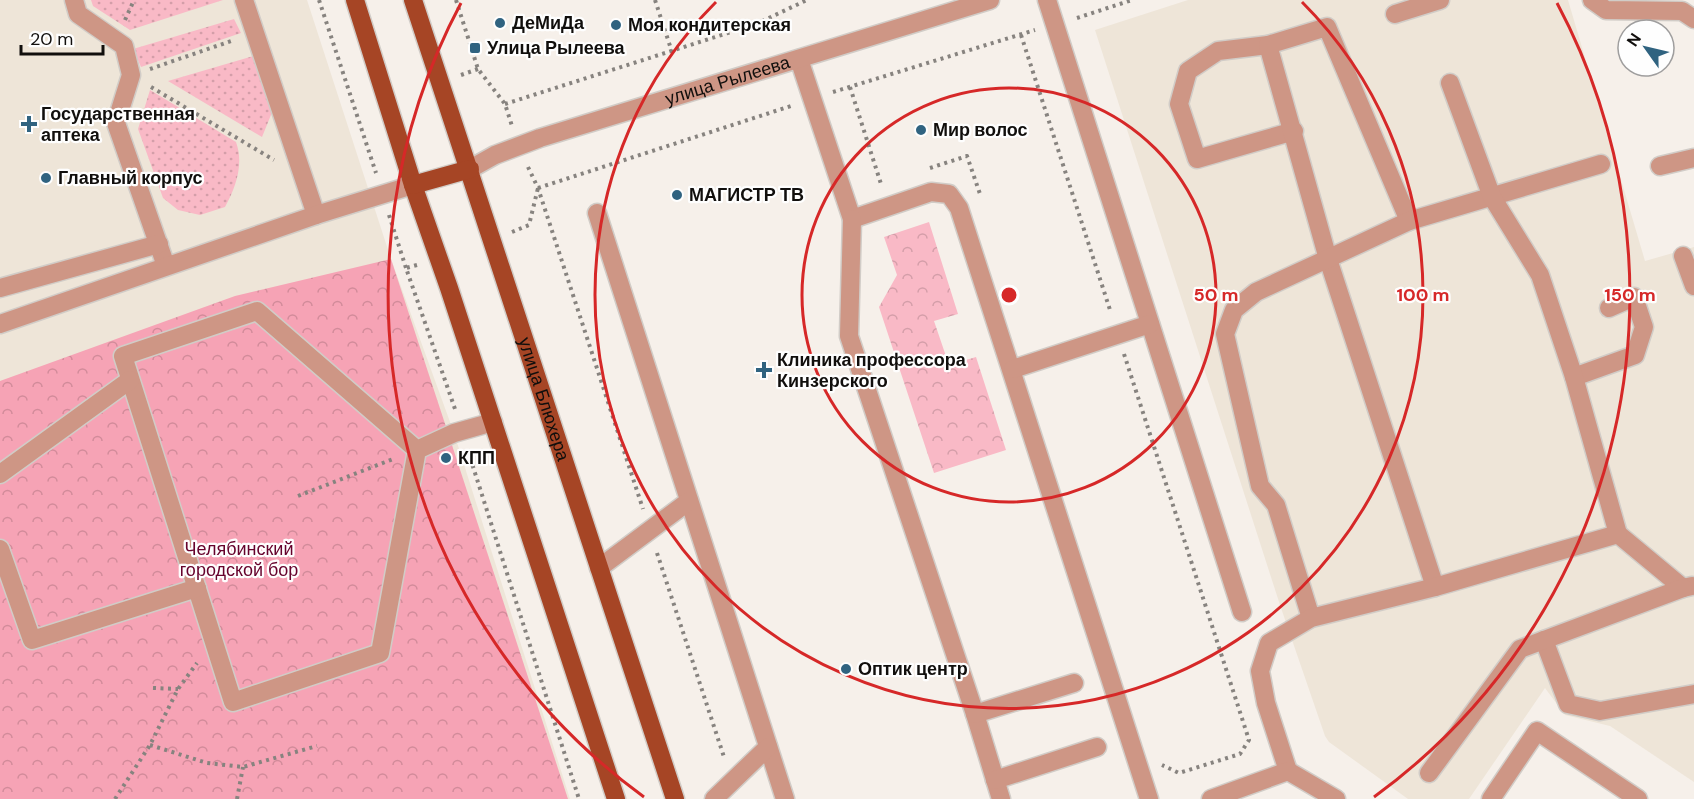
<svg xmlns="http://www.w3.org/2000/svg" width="1694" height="799" font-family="'DM Sans',sans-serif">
<defs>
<pattern id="grass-dots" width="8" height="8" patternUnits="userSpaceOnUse" patternTransform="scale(1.5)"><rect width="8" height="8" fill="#f9b9c6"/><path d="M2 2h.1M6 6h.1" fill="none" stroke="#d49ea9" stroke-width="1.8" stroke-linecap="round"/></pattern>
<pattern id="forest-crowns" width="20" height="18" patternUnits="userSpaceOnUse" patternTransform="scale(1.5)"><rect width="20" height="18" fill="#f6a3b5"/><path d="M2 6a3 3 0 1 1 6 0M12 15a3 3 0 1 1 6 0" fill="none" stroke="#d28b9a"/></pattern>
<pattern id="park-crowns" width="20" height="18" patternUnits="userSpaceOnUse" patternTransform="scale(1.5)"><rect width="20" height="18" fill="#f9b9c6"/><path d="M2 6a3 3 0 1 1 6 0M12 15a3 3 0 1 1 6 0" fill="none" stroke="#d49ea9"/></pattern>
</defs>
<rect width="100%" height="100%" fill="#f6f0ea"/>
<path fill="#eee5d8" d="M0,0H307L391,259L454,433L570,799H0Z
M1188,0H1568L1645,261L1694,247V782L1610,726L1565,715L1545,688L1469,799H1408L1329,742L1325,736L1280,605L1095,30Z"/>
<path fill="url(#grass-dots)" d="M91,0H223L130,30L93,6Z
M234,19L241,33L141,67L133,49Z
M257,55L275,105L262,137L168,81Z
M150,90L236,142C244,164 236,187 225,207L200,215L178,210L163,198L138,129Z"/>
<path fill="url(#forest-crowns)" d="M391,259L568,799H0V381L235,296Z"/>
<path fill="url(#park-crowns)" d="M929,222L958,314L934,321L949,365L976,357L1006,450L934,473L879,307L897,275L884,237Z"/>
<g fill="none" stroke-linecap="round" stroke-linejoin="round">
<g stroke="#d1ccc7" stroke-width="21">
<g id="minor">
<path d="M74,0L78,14L124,46L131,75L116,123L166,266"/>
<path d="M244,0L316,215"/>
<path d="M1047,0L1242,612"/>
<path d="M1592,0L1606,10L1682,11L1694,19"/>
<path d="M1395,14L1440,0"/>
<path d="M1268,45L1218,51L1188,71L1179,104L1197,159L1294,131"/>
<path d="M799,59L852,219L931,192L949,194L959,208L1149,799"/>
<path d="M1660,166L1694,158"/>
<path id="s1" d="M470,169L495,155L540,138L990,0"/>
<path d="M597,213L785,799"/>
<path d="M852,219L849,336L975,714L1001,799"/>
<path d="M1409,221L1327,27L1268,45L1328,259L1435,587"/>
<path d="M1683,256L1694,286"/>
<path d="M0,288L159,244"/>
<path d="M0,324L316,215L413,185"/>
<path d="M1013,369L1150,324"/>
<path d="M1574,377L1635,355L1644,327L1634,297L1609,308"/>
<path d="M417,450L257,311L123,356L233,702L380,653L417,450L454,433L493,422"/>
<path d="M0,474L130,380"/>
<path d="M1618,534L1683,588L1692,586"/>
<path d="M0,549L32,640L197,588"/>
<path d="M599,568L689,501"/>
<path d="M1311,618L1276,505L1260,486L1225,334L1234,310L1256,292L1409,221L1601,164"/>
<path d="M1544,640L1568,704L1600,711L1694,694"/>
<path d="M975,714L1074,683"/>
<path d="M1288,771L1266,703L1260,671L1269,643L1311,618L1435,587L1618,534L1574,377L1540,275L1492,197L1450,83"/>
<path d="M1429,773L1520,649L1683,588"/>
<path d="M995,780L1097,747"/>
<path d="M714,799L768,747"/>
<path d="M1211,799L1288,771L1336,799"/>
<path d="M1491,799L1537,731L1638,799"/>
</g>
</g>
<g stroke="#d1ccc7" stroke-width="21">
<g id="major">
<path d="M355,0L413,185L449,288L616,799"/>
<path id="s2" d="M413,0L675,799"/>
<path d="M413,185L470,169"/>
</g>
</g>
<path stroke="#87837f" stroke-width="4" stroke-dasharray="3 4.5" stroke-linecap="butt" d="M319,0L376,173
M456,0L478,69L505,104L512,126
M655,0L672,52
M1077,18L1132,0
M125,20L134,0
M1021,35L1111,313
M150,69L234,40
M461,75L478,69
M151,87L274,160
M850,87L881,184L883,183
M833,92L1035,30
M505,104L756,24L807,0
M528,167L538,188L643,509
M930,168L967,156L980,194
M538,188L791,106
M389,215L406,268
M512,232L529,225L538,188
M417,265L406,268L455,409
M1124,354L1249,740L1240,754L1179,773L1162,765
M468,451L579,799
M298,496L393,459
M657,553L724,757
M153,688L178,689
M150,745L207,763L243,767L317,746
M115,799L150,745L178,689L197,663
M237,799L243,767"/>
<use href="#minor" stroke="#ce9685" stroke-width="18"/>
<use href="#major" stroke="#a64525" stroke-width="18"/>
</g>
<g fill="none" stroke="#d62828" stroke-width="3">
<circle cx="1009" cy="295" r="207"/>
<path d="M1302 2A414 414 0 1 1 716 2"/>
<path d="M644 797A621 621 0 0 1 461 3M1557 3A621 621 0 0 1 1374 797"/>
</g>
<g fill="#306380" stroke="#fefefe" stroke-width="2">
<circle cx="500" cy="23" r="6"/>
<circle cx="616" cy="25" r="6"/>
<rect x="469" y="42" width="12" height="12" rx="3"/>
<path d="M26 115h6v6h6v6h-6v6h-6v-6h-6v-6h6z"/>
<circle cx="921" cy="130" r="6"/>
<circle cx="46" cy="178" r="6"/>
<circle cx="677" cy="195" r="6"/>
<path d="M761 361h6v6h6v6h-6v6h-6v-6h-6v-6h6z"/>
<circle cx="446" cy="458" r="6"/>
<circle cx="846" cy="669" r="6"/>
</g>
<g text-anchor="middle" stroke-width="4.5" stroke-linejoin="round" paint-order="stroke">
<g font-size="18" font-weight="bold" fill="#110f0d" stroke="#fefefe" text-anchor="start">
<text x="512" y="29">ДеМиДа</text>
<text x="628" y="31">Моя кондитерская</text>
<text x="487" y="54">Улица Рылеева</text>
<text x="41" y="120">Государственная<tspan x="41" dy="21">аптека</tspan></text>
<text x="933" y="136">Мир волос</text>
<text x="58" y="184">Главный корпус</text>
<text x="689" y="201">МАГИСТР ТВ</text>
<text x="777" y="366">Клиника профессора<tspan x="777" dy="21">Кинзерского</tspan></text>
<text x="458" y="464">КПП</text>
<text x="858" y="675">Оптик центр</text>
</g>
<g font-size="18" fill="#110f0d" stroke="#fefefe">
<text dy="6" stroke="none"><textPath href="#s1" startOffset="273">улица Рылеева</textPath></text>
<text dy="6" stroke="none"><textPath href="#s2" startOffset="420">улица Блюхера</textPath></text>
</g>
<g font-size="18" fill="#66022c" stroke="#fefefe">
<text x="239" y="555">Челябинский<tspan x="239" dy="21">городской бор</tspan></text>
</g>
</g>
<circle cx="1009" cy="295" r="9" fill="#d62828" stroke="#fefefe" stroke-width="3"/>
<g font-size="18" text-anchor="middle" font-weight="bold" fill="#d62828" stroke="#fefefe" stroke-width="4.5" stroke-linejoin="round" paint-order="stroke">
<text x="1216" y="301">50 m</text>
<text x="1423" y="301">100 m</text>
<text x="1630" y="301">150 m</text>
</g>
<g transform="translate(1646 48) rotate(304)"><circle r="28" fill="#fefefe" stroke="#9f9e9e" stroke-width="1.5"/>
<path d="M0-4.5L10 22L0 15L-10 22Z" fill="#306380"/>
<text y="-9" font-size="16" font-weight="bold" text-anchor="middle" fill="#110f0d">N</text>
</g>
<path d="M21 45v9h82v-9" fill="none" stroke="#110f0d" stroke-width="3"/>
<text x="30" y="45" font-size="18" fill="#110f0d" stroke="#fefefe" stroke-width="4.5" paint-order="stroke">20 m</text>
</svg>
